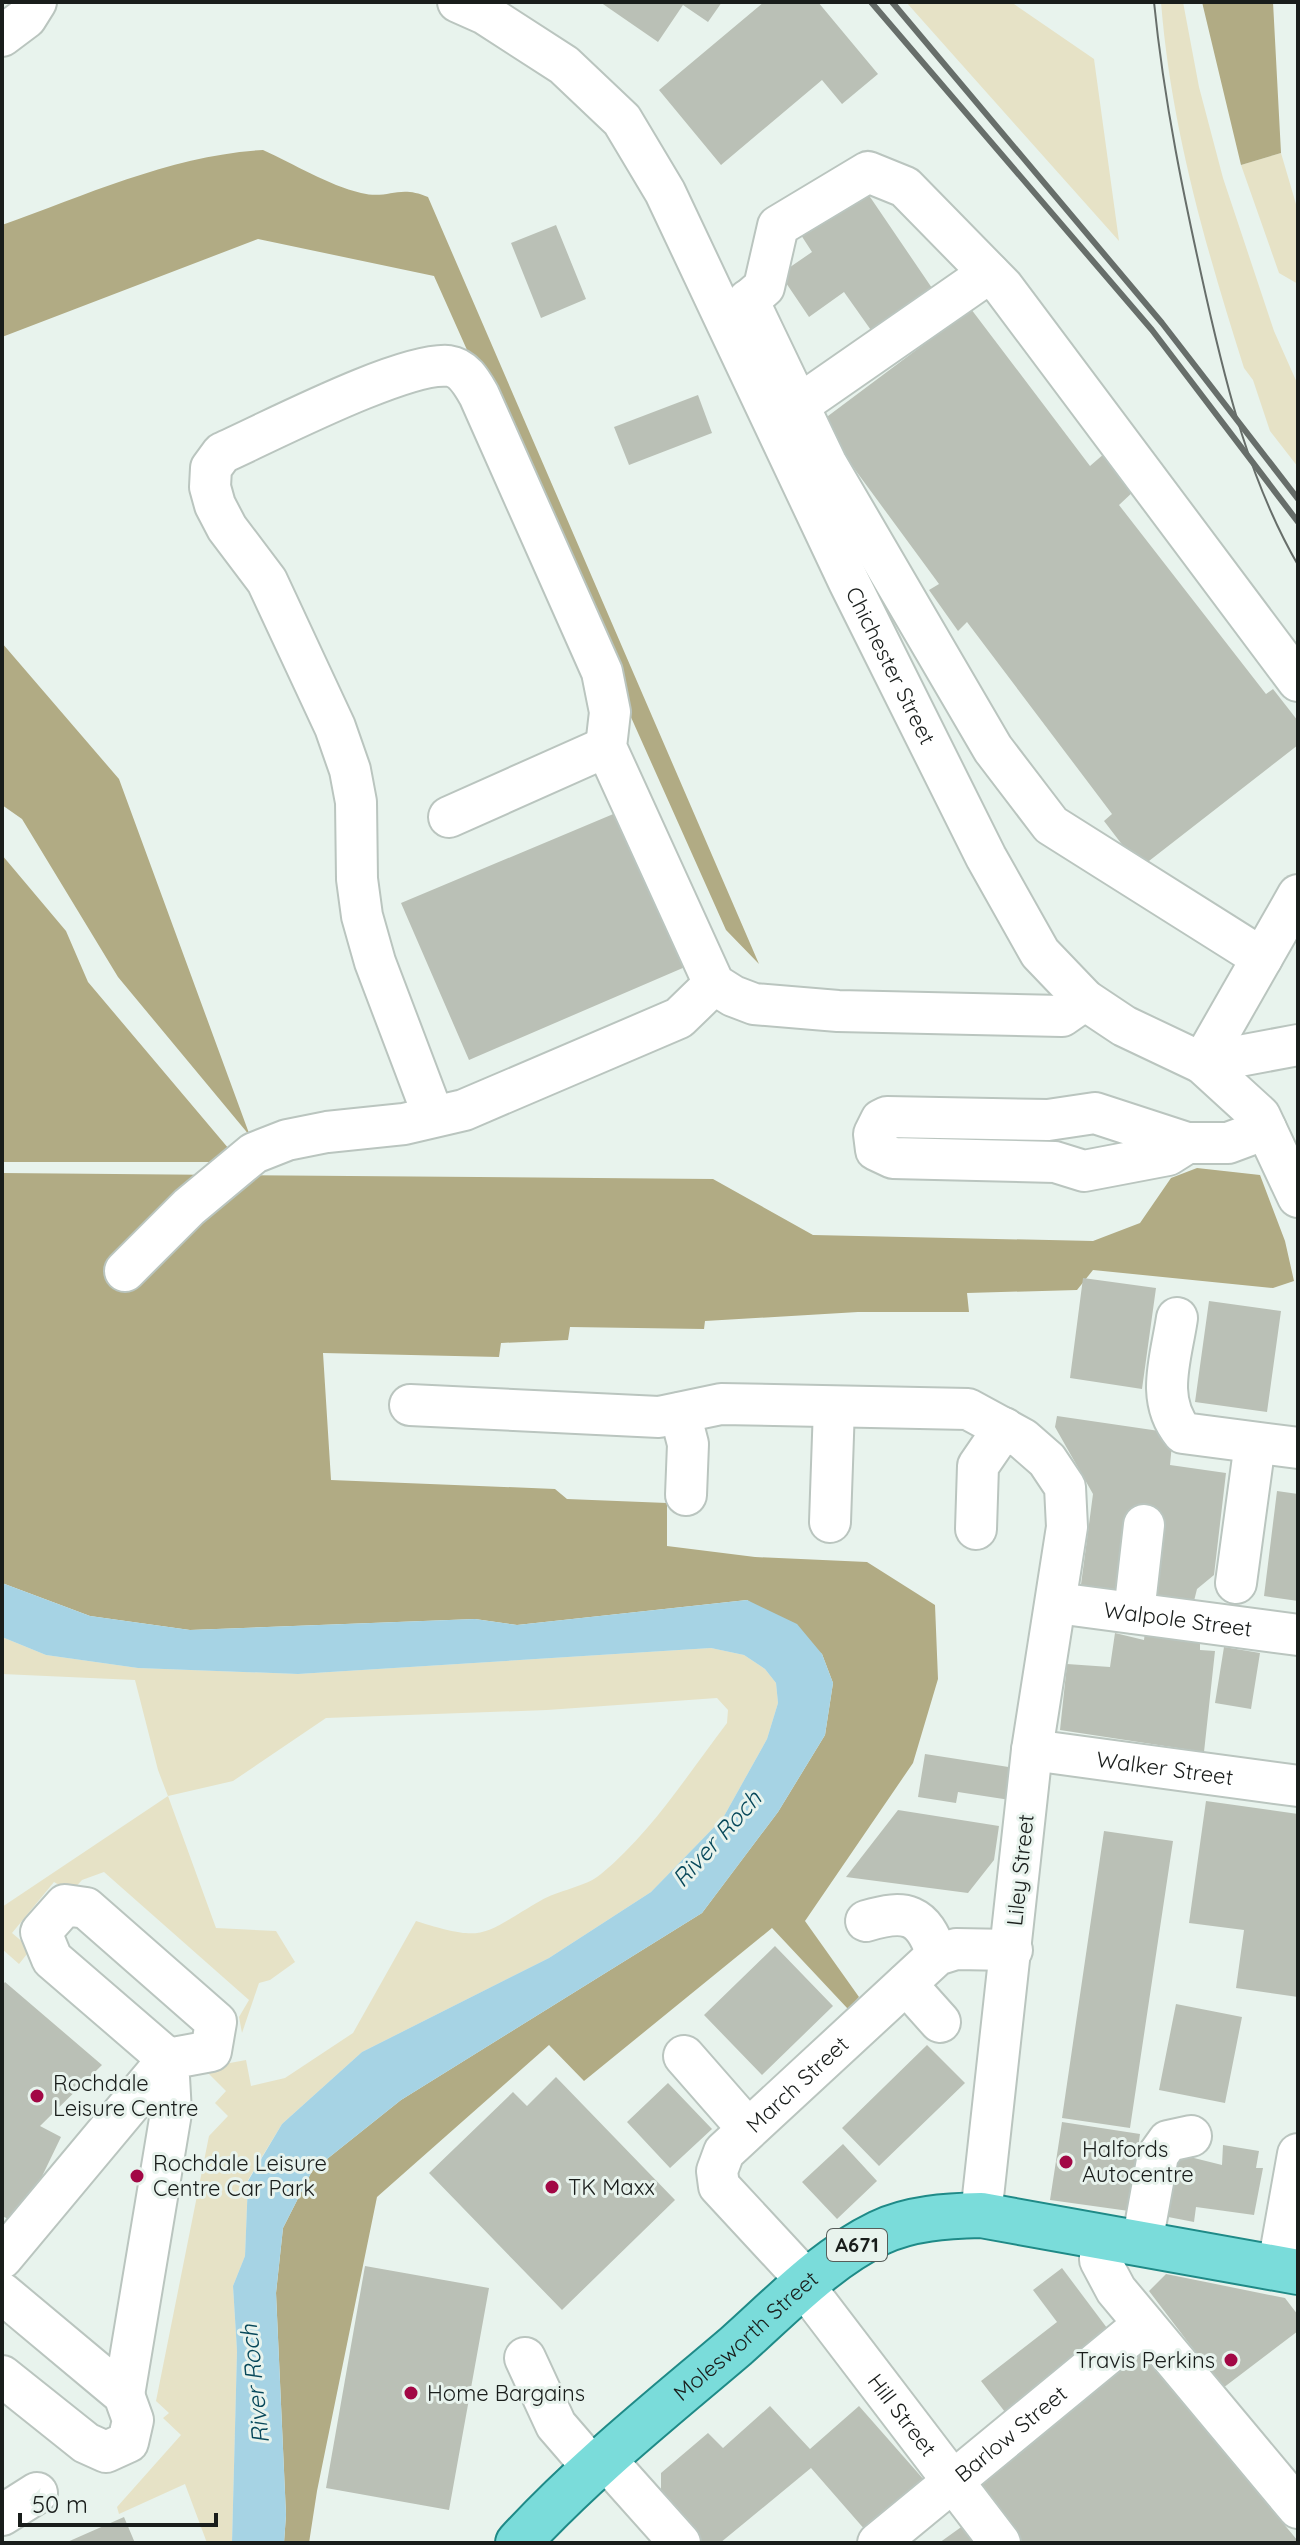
<svg xmlns="http://www.w3.org/2000/svg" width="1300" height="2545" font-family="Quicksand,sans-serif">
<rect width="100%" height="100%" fill="#e8f3ed"/>
<path fill="#e6e2c6" d="M906,2H1011L1094,59L1119,241Z
M1161,2H1183L1199,87L1223,178L1274,331L1298,385V467L1270,431L1253,380L1244,368C1206,248 1171,128 1161,2Z
M1281,153L1298,211V284L1279,273L1241,165Z
M2,1637L46,1655L138,1668L298,1674L711,1648L744,1655L765,1669L776,1683L778,1703L767,1739L723,1818L651,1892L549,1958L362,2052L282,2124L248,2180L245,2256L233,2286L237,2351L232,2543H207L185,2484L119,2514L117,2507L181,2435L163,2418L169,2413L156,2401L209,2136L228,2116L215,2103L226,2091L203,2068L246,2060L251,2086L285,2078L353,2033L416,1921C486,1943 481,1935 540,1901C558,1890 586,1887 601,1874C651,1833 688,1774 727,1723L728,1710L717,1698L547,1710L326,1718L233,1781L168,1796L216,1928L276,1931L295,1962L270,1980L259,1983L242,2033L239,2017L249,2000L104,1872L82,1880L71,1892L54,1882L12,1933L31,1949L19,1964L2,1949V1907L168,1796L158,1770L135,1680L2,1674Z"/>
<path fill="#b1ab84" d="M1202,2H1273L1281,153L1241,165Z
M263,150C294,164 328,185 361,193C389,200 398,184 428,197L759,964L726,930L434,276L258,239L2,337V225C86,195 173,155 263,150Z
M2,643L119,779L250,1136L118,977L22,819L2,805Z
M2,855L66,931L88,982L229,1149L211,1162H2Z
M1197,1168L1260,1175L1285,1241L1294,1281L1273,1288L1093,1270L1077,1290L967,1293L969,1312H858L705,1321L704,1329L570,1327L568,1340L501,1343L499,1357L323,1353L331,1480L555,1489L567,1499L667,1503V1546L755,1557L867,1562L935,1605L938,1679L913,1763L805,1921L859,1997L848,2009L772,1928L584,2081L549,2045L377,2197L317,2491L309,2543H284L286,2515L276,2293L283,2228L312,2171L401,2100L702,1913L778,1812L825,1735L833,1683L822,1654L747,1600L517,1625L475,1619L190,1630L90,1616L2,1583V1173L713,1179L813,1235L1093,1241L1140,1223L1171,1178Z"/>
<path fill="#a6d3e4" d="M2,1583L90,1616L190,1630L475,1619L517,1625L747,1600L797,1624L822,1654L833,1683L825,1735L778,1812L702,1913L401,2100L312,2171L283,2228L276,2293L286,2515L284,2543H232L237,2351L233,2286L245,2256L248,2181L282,2124L362,2052L549,1958L651,1892L723,1818L767,1739L778,1703L776,1683L765,1669L744,1655L711,1648L298,1674L138,1668L46,1655L2,1637Z"/>
<path fill="#bac0b6" d="M600,2H722L708,22L683,5L658,42Z
M764,2H818L878,74L842,104L822,80L721,165L659,90Z
M866,191L934,291L873,333L844,292L809,317L780,274L812,252L801,235Z
M556,225L586,299L541,318L511,243Z
M971,309L1090,466L1105,453L1135,490L1119,505L1266,694L1273,689L1298,721V745L1140,868L1104,821L1112,814L967,622L958,631L929,590L939,584L820,422Z
M698,395L712,433L629,465L614,427Z
M630,807L699,961L469,1060L401,903Z
M1083,1278L1156,1288L1142,1389L1070,1378Z
M1209,1301L1281,1311L1267,1412L1195,1402Z
M1057,1416L1173,1433L1170,1465L1226,1473L1214,1575L1197,1589L1193,1605L1080,1592L1093,1494L1055,1427Z
M1277,1491L1298,1494V1601L1264,1596Z
M1145,1632L1200,1640V1650L1215,1651L1204,1752L1060,1730L1067,1664L1110,1667L1115,1633L1144,1640Z
M1224,1647L1260,1653L1251,1709L1215,1703Z
M925,1754L1015,1768L1010,1800L958,1792L956,1803L918,1797Z
M1206,1801L1298,1814V1997L1236,1988L1244,1930L1189,1923Z
M898,1810L999,1826L994,1860L968,1893L846,1877Z
M1104,1831L1173,1841L1130,2128L1062,2118Z
M775,1946L833,2006L762,2075L704,2015Z
M5,1982L102,2065L40,2126L61,2137L19,2224L2,2216V1986Z
M1176,2004L1242,2017L1225,2103L1159,2090Z
M927,2045L965,2083L879,2166L842,2128Z
M556,2077L675,2200L562,2310L429,2173L513,2092L527,2106Z
M668,2083L712,2129L670,2168L627,2122Z
M1062,2122L1140,2134L1129,2211L1050,2200Z
M843,2144L877,2181L837,2219L802,2182Z
M1223,2145L1259,2151L1256,2168H1263L1254,2215L1196,2207L1194,2222L1158,2215L1170,2152L1222,2165Z
M365,2266L489,2288L449,2510L326,2488Z
M1062,2268L1110,2332L1005,2412L981,2381L1057,2322L1033,2290Z
M1166,2274L1285,2298L1298,2315V2331L1223,2388L1149,2291Z
M1140,2352L1298,2541V2543H1023L980,2485Z
M770,2406L810,2449L859,2406L925,2481L866,2531L811,2468L720,2543H703L661,2494V2473L708,2433L723,2448Z
M124,2517L135,2543H65Z
M964,2525L977,2543H939Z"/>
<g fill="none" stroke-linecap="round" stroke-linejoin="round">
<g stroke="#bac5bf" stroke-width="44">
<g id="minor">
<path id="s1" d="M458,2L485,14L564,65L622,120L665,192L849,582L986,857L1040,953L1085,1000L1124,1026L1202,1063L1260,1116L1298,1197"/>
<path d="M2,36L26,18L36,2"/>
<path d="M748,300L826,463L993,749L1051,825L1262,958"/>
<path d="M726,320L764,287L778,226L868,172L905,187L1003,287L1298,681"/>
<path d="M799,405L989,273"/>
<path d="M449,817L606,747"/>
<path d="M1202,1063L1298,895"/>
<path d="M1202,1063L1298,1045"/>
<path d="M433,1115L375,962L362,916L357,879L356,802L350,770L335,727L267,581L227,528L215,505L210,487L211,468L222,453C269,432 405,361 449,366C464,368 472,383 479,395L602,672L610,712L606,747L714,984L733,996L754,1004L838,1011L1062,1016L1085,1000"/>
<path d="M1187,1143L1168,1155L1084,1171L1055,1162L893,1158L876,1150L874,1134L881,1120L887,1117L1048,1120L1095,1113L1187,1143H1228L1266,1129"/>
<path d="M125,1271L189,1207L254,1153L287,1140L327,1132L404,1124L464,1110L679,1018L714,984"/>
<path d="M1177,1318C1171,1359 1155,1399 1183,1433L1298,1448"/>
<path d="M410,1405L659,1417L721,1404L968,1409L1023,1439L1047,1460L1065,1487L1067,1527L1032,1750L981,2215"/>
<path d="M680,1413L688,1444L686,1495"/>
<path d="M830,1522L834,1407"/>
<path d="M976,1529L978,1466L1004,1428"/>
<path d="M1236,1583L1255,1443"/>
<path id="s2" d="M1057,1603L1298,1635"/>
<path d="M1134,1613L1144,1525"/>
<path id="s3" d="M1032,1750L1298,1786"/>
<path d="M866,1921C906,1909 923,1913 937,1955"/>
<path d="M906,1984L940,2022"/>
<path d="M684,2056L748,2129"/>
<path d="M1100,2236V2260L1116,2290L1298,2508"/>
<path d="M1142,2243L1158,2155L1168,2141L1191,2136"/>
<path d="M2,2258L168,2059L211,2051L216,2022L86,1908L65,1905L41,1932L52,1959L168,2059L171,2113L124,2395"/>
<path d="M1278,2266L1298,2154"/>
<path id="s4" d="M808,2282L719,2186L717,2171L724,2152L937,1955L956,1949L1012,1950"/>
<path id="s5" d="M804,2286L1000,2543"/>
<path d="M2,2293L124,2395L133,2420L128,2442L106,2452L86,2443L2,2376"/>
<path d="M525,2358L556,2425L594,2469"/>
<path d="M605,2459L680,2543"/>
<path d="M2,2515L37,2493"/>
<path id="s6" d="M878,2543L1144,2324"/>
</g>
</g>
<g stroke="#1f8a87" stroke-width="48">
<g id="major">
<path id="s7" d="M518,2543C584,2471 662,2409 736,2346C781,2306 825,2259 879,2233C910,2218 947,2216 981,2215L1298,2272"/>
</g>
</g>
<use href="#minor" stroke="#fff" stroke-width="40"/>
<use href="#major" stroke="#7adcda" stroke-width="44"/>
<path stroke="#676e6a" stroke-width="2" d="M1154,2C1164,102 1184,198 1206,296C1227,389 1250,482 1298,565"/>
<path stroke="#676e6a" stroke-width="6" d="M871,2L1152,330L1298,522
M892,2L1162,323L1298,499"/>
</g>
<g fill="#a20845" stroke="#e8f3ed" stroke-width="3">
<circle cx="37" cy="2096" r="8"/>
<circle cx="1066" cy="2162" r="8"/>
<circle cx="137" cy="2176" r="8"/>
<circle cx="552" cy="2187" r="8"/>
<circle cx="1231" cy="2360" r="8"/>
<circle cx="411" cy="2393" r="8"/>
</g>
<g text-anchor="middle" stroke-width="6" stroke-linejoin="round" paint-order="stroke">
<rect fill="#e8f3ed" stroke="#575d5a" stroke-width="2" x="827" y="2229" width="60" height="32" rx="6"/>
<g font-size="20" font-weight="bold" fill="#191d1b">
<text x="857" y="2252">A671</text>
</g>
<g font-size="22" fill="#191d1b" stroke="#e8f3ed">
<text dy="8" stroke="none"><textPath href="#s1" startOffset="812">Chichester Street</textPath></text>
<text dy="8" stroke="none"><textPath href="#s2" startOffset="122">Walpole Street</textPath></text>
<text dy="8" stroke="none"><textPath href="#s3" startOffset="134">Walker Street</textPath></text>
<text transform="translate(1020 1870) rotate(-84)" y="8">Liley Street</text>
<text dy="8" stroke="none"><textPath href="#s4" startOffset="266">March Street</textPath></text>
<text dy="8" stroke="none"><textPath href="#s7" startOffset="308">Molesworth Street</textPath></text>
<text dy="8" stroke="none"><textPath href="#s5" startOffset="162">Hill Street</textPath></text>
<text dy="8" stroke="none"><textPath href="#s6" startOffset="172">Barlow Street</textPath></text>
</g>
<g font-size="22" fill="#191d1b" stroke="#e8f3ed" text-anchor="start">
<text x="53" y="2091">Rochdale<tspan x="53" dy="25">Leisure Centre</tspan></text>
<text x="1082" y="2157">Halfords<tspan x="1082" dy="25">Autocentre</tspan></text>
<text x="153" y="2171">Rochdale Leisure<tspan x="153" dy="25">Centre Car Park</tspan></text>
<text x="568" y="2195">TK Maxx</text>
<text x="1215" y="2368" text-anchor="end">Travis Perkins</text>
<text x="427" y="2401">Home Bargains</text>
</g>
<g font-size="24" font-style="italic" fill="#07485a" stroke="#e8f3ed">
<text transform="translate(717 1839) rotate(-48)" y="8">River Roch</text>
<text transform="translate(255 2384) rotate(-96)" y="8">River Roch</text>
</g>
</g>
<rect width="1300" height="2545" fill="none" stroke="#191d1b" stroke-width="8"/>
<path d="M20 2513v12h196v-12" fill="none" stroke="#191d1b" stroke-width="4"/>
<text x="32" y="2513" font-size="24" fill="#191d1b" stroke="#e8f3ed" stroke-width="6" paint-order="stroke">50 m</text>
</svg>
